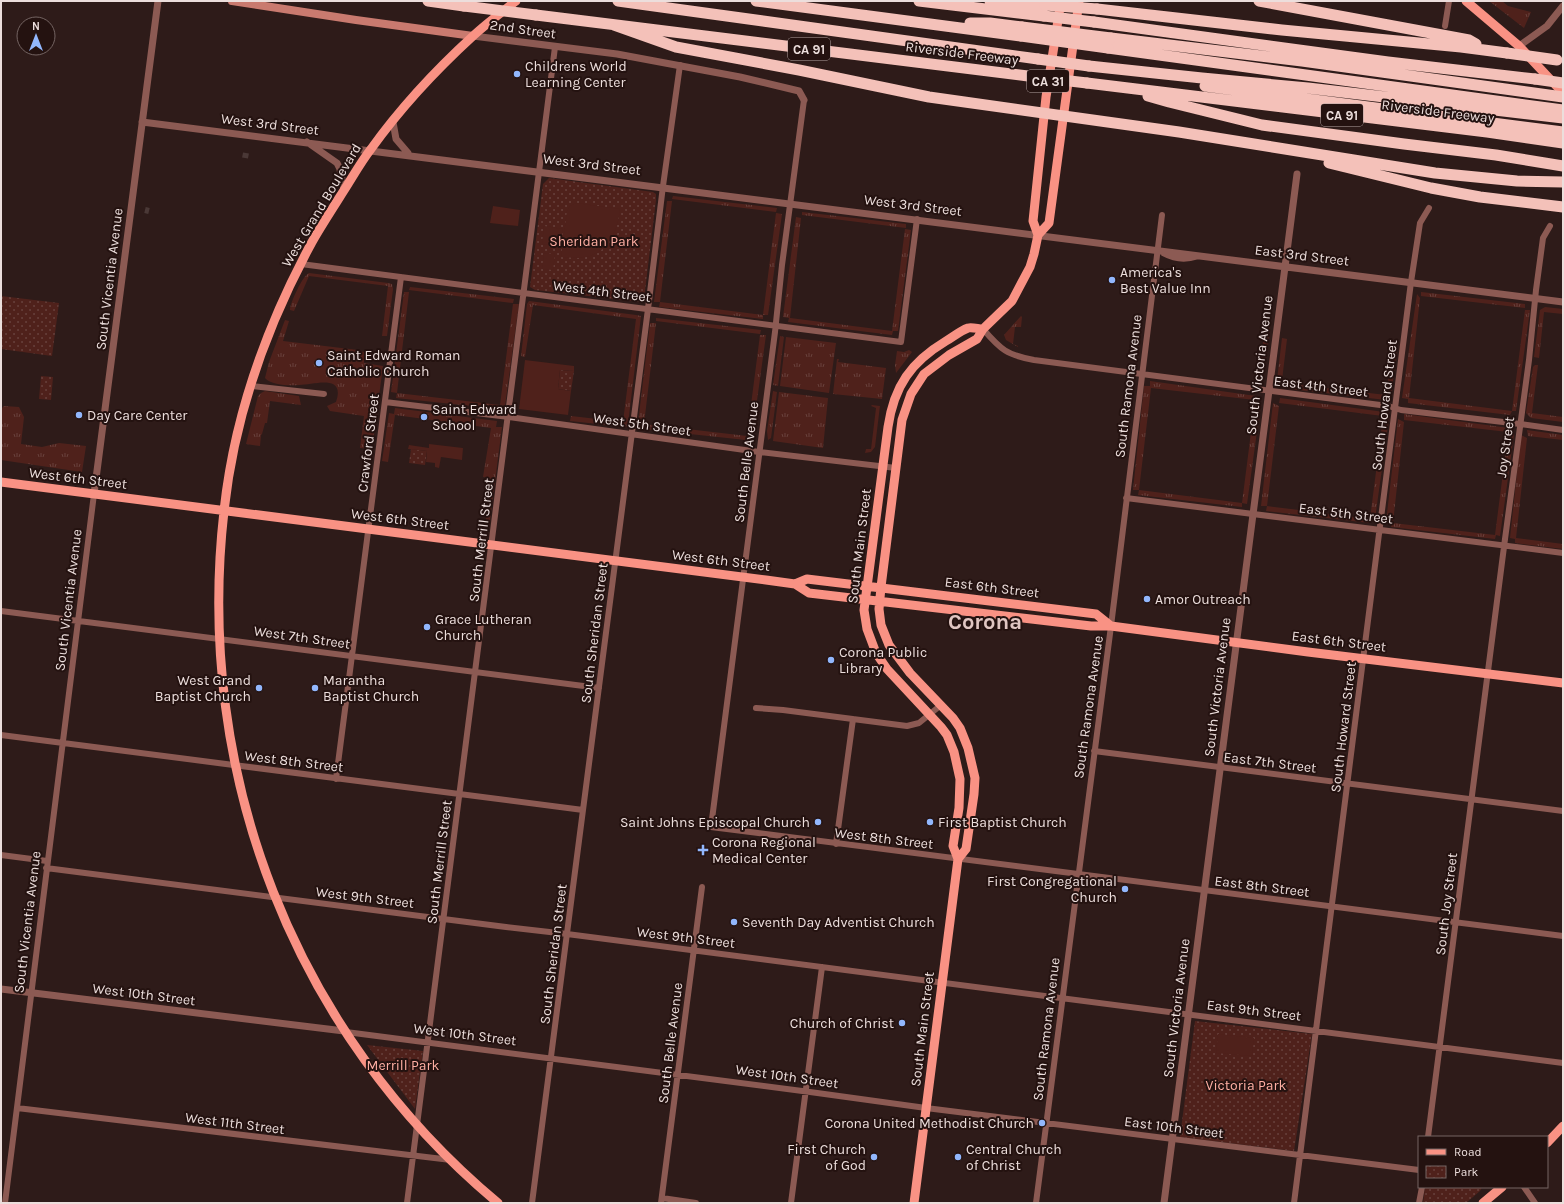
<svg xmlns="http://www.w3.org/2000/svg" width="1564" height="1204" font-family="Karla,sans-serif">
<defs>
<pattern id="grass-tufts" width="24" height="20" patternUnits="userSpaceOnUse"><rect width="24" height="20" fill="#4f211b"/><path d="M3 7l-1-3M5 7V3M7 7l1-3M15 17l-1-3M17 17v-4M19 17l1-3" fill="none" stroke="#68413c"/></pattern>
<pattern id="park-dots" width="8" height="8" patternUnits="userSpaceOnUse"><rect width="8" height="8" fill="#4f211b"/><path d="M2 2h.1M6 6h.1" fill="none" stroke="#68413c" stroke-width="1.8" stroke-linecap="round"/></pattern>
</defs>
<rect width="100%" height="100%" fill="#2e1b19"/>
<path fill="url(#grass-tufts)" d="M1489,1H1502L1508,6L1531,12L1524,28Z
M673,196L777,208L776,212L672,199Z
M667,201H672L660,302L763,315L776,213L782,214L768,315H763V319L659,307L660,302H654Z
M802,212L906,224V228L802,215Z
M796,217L801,218L790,318L892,331L905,229L911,230L898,331H893L892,335L788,322L789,318L783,317Z
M309,273L388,283L392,284L393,289L387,336H382L388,286L309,276L294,311L290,310C290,303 303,275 309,273Z
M410,287L514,299L513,303L409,290Z
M404,292H409L397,393L500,405L513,304H519L505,406L500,405V409L396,398L397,393L391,392Z
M1421,292L1525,304V308L1421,296Z
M1417,294L1420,298L1409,398L1512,411L1525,310H1530L1516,411H1512L1510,415L1408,403V399L1402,398Z
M529,301L636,315L641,316L628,424L626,427L570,421L571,416L623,422L636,319L533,305L525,357L521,356L527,304Z
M1545,307L1563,309V314L1544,312L1539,358L1534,357L1540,310Z
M1021,316L1022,317L1021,327H1015L1013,344L1018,346V347L1006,340L1004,335Z
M656,318L761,330L760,334L656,321Z
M285,320L289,321L283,341L358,350V352H364V363L383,366L372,449L360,448L364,416L330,411L327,406L336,402C346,373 313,385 299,385C289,386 271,385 265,378L269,362Z
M650,323H656L644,424L747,436L760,335H766L752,437L747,436L746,440L643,429L644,424L638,423Z
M1265,328H1270L1263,378H1258Z
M780,336L784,337L778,386L773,385Z
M786,337L836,343L829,393L780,386Z
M1282,338L1287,339L1282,380H1277Z
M1393,346L1397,347V349L1391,396H1386V400L1282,388L1283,383L1386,395Z
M909,350L912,352L896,373L895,365L897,351L904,352Z
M837,359H839L838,362L886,368L882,399L833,394Z
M1535,365H1538L1532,413L1563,417V422L1531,418L1526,413L1533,367Z
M1150,381L1256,396L1255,400L1151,388L1139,490L1242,503L1255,401L1261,402L1247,504L1242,503V507L1138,495L1139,490H1133L1144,386H1150Z
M265,391L299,396L301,405L270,401L267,423H265L262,434L261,435L260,446L246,444L258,396L261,393Z
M773,391L777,392L771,438L768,440L767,431Z
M779,392L828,398L823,448L773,441Z
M1280,398L1384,412L1383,416L1279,403Z
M1273,403L1279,406L1267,506L1370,519L1383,417L1389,418L1375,519H1370V523L1266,511L1267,506H1261Z
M4,406L19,407L24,417L21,444L42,447L59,443L86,446L82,472L1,460V409Z
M395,408L497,421L496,427H502L489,528L485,527L490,478L483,477L491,428L395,415L388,462L382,461L389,413L394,414Z
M1404,414L1509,428L1508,432L1404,420Z
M1398,419L1404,422L1393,523L1495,535L1508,434H1514L1500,536L1496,535L1495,539L1391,527L1392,523L1386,522Z
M1527,430L1563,435V440L1528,436Z
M1521,435L1527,438L1516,538L1563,544V549L1515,543V539L1510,538Z"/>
<path fill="url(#park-dots)" d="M549,178L653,192L656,194V200L644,299L642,302L535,290L530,287L543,184Z
M1,296L59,303L52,356L1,349Z
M560,370L574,371L571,391L558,389Z
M41,376L53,377L51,400L39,399Z
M411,449L427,451L425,465L409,463Z
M1195,1021L1312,1034L1294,1151L1180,1137Z
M367,1045L423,1051L415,1109Z
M1425,1187H1482L1480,1191L1466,1203H1423Z"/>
<path fill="#4f211b" d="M576,203L620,209C618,230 609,252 586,257C578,259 569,257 561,257L567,211L570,206Z
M493,206L520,210L518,226L490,223Z
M544,226L563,229L561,246L542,244Z
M544,253L555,254L553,270L542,269Z
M348,349L364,352L363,363L347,361Z
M525,360L574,366V371L560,370L558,389L571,391L568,415L519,409Z
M872,405L880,406L875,447L871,452L865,453L866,449H871L876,408L871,406Z
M429,444L463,448L462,460L441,457L439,468L435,467V463L426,462L427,451L408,449L409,445L429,448Z
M1218,1034L1254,1038L1252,1056L1216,1053Z"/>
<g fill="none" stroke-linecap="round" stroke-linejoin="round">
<path stroke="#4a3836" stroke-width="6" stroke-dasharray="6 3" stroke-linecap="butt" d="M245,158L246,153
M145,210L149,211"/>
<path stroke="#8c5a53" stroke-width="6" d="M1445,26L1449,1
M804,100L782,265L775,332L711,827L1563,936
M301,264L901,342L917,219
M983,329C1001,350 1007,355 1034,360L1388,406L1401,410L1520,424L1563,430
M252,386L324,394
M385,402L509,417L759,452L896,468
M1126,498L1563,553
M1,611L599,688
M756,708L783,710L907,726L919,723L941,705
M1,735L583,810
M1094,751L1563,811
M336,779L401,277
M836,844L853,719
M1,855L47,861
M46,868L506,927L567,934L1563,1063
M346,1032L810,1092L926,1108L1419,1170
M17,1108L451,1160
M1428,1137L1505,539L1529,360L1536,290L1543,238L1550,226
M1524,1187L1535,1203
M662,1198L696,1203
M5,1203L94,494
M407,1203L555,47
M532,1203L648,309L663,186L680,65
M661,1203L702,887
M791,1203L822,967
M1036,1203L1111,626L1162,215
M1294,1203L1411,282L1420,223L1429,208
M1419,1203L1422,1187"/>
<path stroke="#8c5a53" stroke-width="7" d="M473,36L617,54L740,77L799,91L804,100
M1519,46L1547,26L1563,6
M142,122C616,178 1089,243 1563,302
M393,122L396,139L408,153
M307,142L337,163L340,169L344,190
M1164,253C1175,259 1185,260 1197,256
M94,494L158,1
M1,989L344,1031
M1164,1203L1297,174"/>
<path stroke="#c97a6f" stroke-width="8" d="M232,1L356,20L473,36"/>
<path stroke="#f99284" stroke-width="9" d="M1466,1L1519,46L1563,93
M1038,235L1049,223L1079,1
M1,482L766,580L795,584L809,593L1091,626H1111L1308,652L1563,683
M795,584L807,579L1096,614L1111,626
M958,859L966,849L974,794L975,778L968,748L960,728L953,718L910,673L889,645L881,625L879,609L881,587L902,420L911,394L924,374L949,355L977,339L983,329L1012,301L1030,267L1034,254L1038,235L1033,221L1046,97L1061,1
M1547,1143L1563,1126
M498,1203C294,1033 194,774 224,511C234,417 267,325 312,242C321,226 331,211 341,195C351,180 360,163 371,149C399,110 438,68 473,36C487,23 502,12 516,1
M914,1203L958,859L953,846L959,808L960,779L954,752L947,735L941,727L887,669L876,653L867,629L864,610L888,427C894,386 911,362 946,341C953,337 960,331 968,328C972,327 979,329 983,329
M1483,1203L1502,1187"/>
<path stroke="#f4c1b9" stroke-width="11" d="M428,1L464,6
M618,1L1038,59
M756,1L1021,36
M919,1L1044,16
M990,1L1045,5
M1259,1L1469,40L1476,44
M1097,9L1282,30L1461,47L1507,53
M536,15L1036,77
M1094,22L1388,62L1535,79
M970,23H990L1022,27
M614,25L676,47L799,70L929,97L1179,132L1435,173L1517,181L1563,182
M1111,38L1302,61L1563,97
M1108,48L1563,110
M1089,66L1202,78L1308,88L1563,118
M1087,83L1487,132L1563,143
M1205,86L1563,132
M1148,96L1169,102L1262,125L1404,144L1496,155L1563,166
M1329,163L1431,188L1480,197L1563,207"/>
<path stroke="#f4c1b9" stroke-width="11" d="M1045,5L1097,9
M464,6L536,15
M1044,16L1094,22
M1022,27L1111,38
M1021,36L1108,48
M1507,53L1557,60
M1038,59L1089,66
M1036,77L1087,83
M1535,79L1563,83"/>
</g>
<g fill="#92b7fd" stroke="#241210" stroke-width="1.5">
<circle cx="517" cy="74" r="4"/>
<circle cx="1112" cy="280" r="4"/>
<circle cx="319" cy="363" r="4"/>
<circle cx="79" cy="415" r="4"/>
<circle cx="424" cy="417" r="4"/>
<circle cx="1147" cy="599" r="4"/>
<circle cx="427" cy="627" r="4"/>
<circle cx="831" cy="660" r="4"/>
<circle cx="259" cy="688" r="4"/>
<circle cx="315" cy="688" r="4"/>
<circle cx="818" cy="822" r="4"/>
<circle cx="930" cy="822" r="4"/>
<path d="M701 844h4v4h4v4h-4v4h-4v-4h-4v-4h4z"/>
<circle cx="1125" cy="889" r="4"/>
<circle cx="734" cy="922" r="4"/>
<circle cx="902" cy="1023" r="4"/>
<circle cx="1042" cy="1123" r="4"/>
<circle cx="874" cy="1157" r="4"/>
<circle cx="958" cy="1157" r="4"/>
</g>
<g text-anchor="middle" stroke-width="4" stroke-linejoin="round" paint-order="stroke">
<g fill="#241210" stroke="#b0a19f" stroke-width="1">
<rect x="788" y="38" width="42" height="22" rx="3"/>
<rect x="1027" y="70" width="42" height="22" rx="3"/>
<rect x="1321" y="104" width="42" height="22" rx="3"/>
</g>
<g font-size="13" font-weight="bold" fill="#ecdedc">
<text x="809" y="54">CA 91</text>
<text x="1048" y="86">CA 31</text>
<text x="1342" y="120">CA 91</text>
</g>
<g font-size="14" fill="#ecdedc" stroke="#241210">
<text transform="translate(523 29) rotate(8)" y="5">2nd Street</text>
<text transform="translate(962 53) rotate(7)" y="5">Riverside Freeway</text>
<text transform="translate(1438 111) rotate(7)" y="5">Riverside Freeway</text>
<text transform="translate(270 124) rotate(7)" y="5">West 3rd Street</text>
<text transform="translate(592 164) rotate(7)" y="5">West 3rd Street</text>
<text transform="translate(321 205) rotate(-59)" y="5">West Grand Boulevard</text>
<text transform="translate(913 205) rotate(7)" y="5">West 3rd Street</text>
<text transform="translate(1302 255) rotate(7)" y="5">East 3rd Street</text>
<text transform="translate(109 279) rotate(-83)" y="5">South Vicentia Avenue</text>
<text transform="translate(602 291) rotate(7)" y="5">West 4th Street</text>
<text transform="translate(1259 365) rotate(-83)" y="5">South Victoria Avenue</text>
<text transform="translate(1128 386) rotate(-83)" y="5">South Ramona Avenue</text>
<text transform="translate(1321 386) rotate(7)" y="5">East 4th Street</text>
<text transform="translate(1384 405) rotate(-83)" y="5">South Howard Street</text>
<text transform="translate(642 424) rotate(8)" y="5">West 5th Street</text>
<text transform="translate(368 443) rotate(-83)" y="5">Crawford Street</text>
<text transform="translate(1505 447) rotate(-82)" y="5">Joy Street</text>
<text transform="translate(746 462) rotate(-83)" y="5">South Belle Avenue</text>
<text transform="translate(78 478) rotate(7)" y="5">West 6th Street</text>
<text transform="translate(1346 513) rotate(7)" y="5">East 5th Street</text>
<text transform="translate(400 519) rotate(7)" y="5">West 6th Street</text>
<text transform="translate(481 540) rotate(-83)" y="5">South Merrill Street</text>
<text transform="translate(859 546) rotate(-83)" y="5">South Main Street</text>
<text transform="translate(721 560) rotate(7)" y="5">West 6th Street</text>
<text transform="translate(992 587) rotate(7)" y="5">East 6th Street</text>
<text transform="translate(68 600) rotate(-83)" y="5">South Vicentia Avenue</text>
<text transform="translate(594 633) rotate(-83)" y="5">South Sheridan Street</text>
<text transform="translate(302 637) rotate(8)" y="5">West 7th Street</text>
<text transform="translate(1339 641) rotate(7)" y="5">East 6th Street</text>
<text transform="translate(1217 687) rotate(-83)" y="5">South Victoria Avenue</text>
<text transform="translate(1088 707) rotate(-82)" y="5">South Ramona Avenue</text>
<text transform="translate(1343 727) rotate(-83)" y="5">South Howard Street</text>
<text transform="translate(294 761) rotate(7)" y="5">West 8th Street</text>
<text transform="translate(1270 762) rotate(7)" y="5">East 7th Street</text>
<text transform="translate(884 838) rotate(7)" y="5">West 8th Street</text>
<text transform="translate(439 862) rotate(-83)" y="5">South Merrill Street</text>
<text transform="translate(1262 886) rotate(7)" y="5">East 8th Street</text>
<text transform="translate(365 897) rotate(7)" y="5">West 9th Street</text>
<text transform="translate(1446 904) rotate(-83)" y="5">South Joy Street</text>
<text transform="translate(27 922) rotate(-83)" y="5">South Vicentia Avenue</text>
<text transform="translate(686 937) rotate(7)" y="5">West 9th Street</text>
<text transform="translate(553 954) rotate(-83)" y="5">South Sheridan Street</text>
<text transform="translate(144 994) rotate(7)" y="5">West 10th Street</text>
<text transform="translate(1176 1008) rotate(-83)" y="5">South Victoria Avenue</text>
<text transform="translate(1254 1010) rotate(7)" y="5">East 9th Street</text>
<text transform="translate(922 1029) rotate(-83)" y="5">South Main Street</text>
<text transform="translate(1046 1029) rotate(-83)" y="5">South Ramona Avenue</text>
<text transform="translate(465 1034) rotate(7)" y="5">West 10th Street</text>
<text transform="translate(670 1043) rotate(-83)" y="5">South Belle Avenue</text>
<text transform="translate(787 1076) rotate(8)" y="5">West 10th Street</text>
<text transform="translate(235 1123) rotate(7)" y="5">West 11th Street</text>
<text transform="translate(1174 1127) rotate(7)" y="5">East 10th Street</text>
</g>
<g font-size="14" fill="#ecdedc" stroke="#241210" text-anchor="start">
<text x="525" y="71">Childrens World<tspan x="525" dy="16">Learning Center</tspan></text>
<text x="1120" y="277">America's<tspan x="1120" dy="16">Best Value Inn</tspan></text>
<text x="327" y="360">Saint Edward Roman<tspan x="327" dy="16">Catholic Church</tspan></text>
<text x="432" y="414">Saint Edward<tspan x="432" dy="16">School</tspan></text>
<text x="87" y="420">Day Care Center</text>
<text x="1155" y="604">Amor Outreach</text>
<text x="435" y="624">Grace Lutheran<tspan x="435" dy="16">Church</tspan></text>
<text x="839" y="657">Corona Public<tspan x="839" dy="16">Library</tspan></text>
<text x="251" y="685" text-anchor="end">West Grand<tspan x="251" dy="16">Baptist Church</tspan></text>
<text x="323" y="685">Marantha<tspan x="323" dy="16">Baptist Church</tspan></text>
<text x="810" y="827" text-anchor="end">Saint Johns Episcopal Church</text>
<text x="938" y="827">First Baptist Church</text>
<text x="712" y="847">Corona Regional<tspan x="712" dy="16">Medical Center</tspan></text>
<text x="1117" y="886" text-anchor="end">First Congregational<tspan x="1117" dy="16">Church</tspan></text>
<text x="742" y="927">Seventh Day Adventist Church</text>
<text x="894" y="1028" text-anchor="end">Church of Christ</text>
<text x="1034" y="1128" text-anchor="end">Corona United Methodist Church</text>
<text x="866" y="1154" text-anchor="end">First Church<tspan x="866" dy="16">of God</tspan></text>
<text x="966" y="1154">Central Church<tspan x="966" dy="16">of Christ</tspan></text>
</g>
<g font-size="14" fill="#ffafa3" stroke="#241210">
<text x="594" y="246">Sheridan Park</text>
<text x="403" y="1070">Merrill Park</text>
<text x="1246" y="1090">Victoria Park</text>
</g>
<g font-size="22" font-weight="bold" fill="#e0c6c2" stroke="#241210">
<text x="985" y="629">Corona</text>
</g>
</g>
<rect width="1564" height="1204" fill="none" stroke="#ecdedc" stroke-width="4"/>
<rect x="1418" y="1136" width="130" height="52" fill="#241210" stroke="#746462"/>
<rect x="1426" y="1149" width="20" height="6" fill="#f99284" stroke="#746462"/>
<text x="1454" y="1156" font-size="12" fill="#ecdedc">Road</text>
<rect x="1426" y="1166" width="20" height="12" fill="url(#park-dots)" stroke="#746462"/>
<text x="1454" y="1176" font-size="12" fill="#ecdedc">Park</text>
<g transform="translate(36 36)"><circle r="19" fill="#241210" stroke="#746462"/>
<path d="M0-3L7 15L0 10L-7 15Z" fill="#92b7fd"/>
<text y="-6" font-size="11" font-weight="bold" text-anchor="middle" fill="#ecdedc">N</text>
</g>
</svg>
